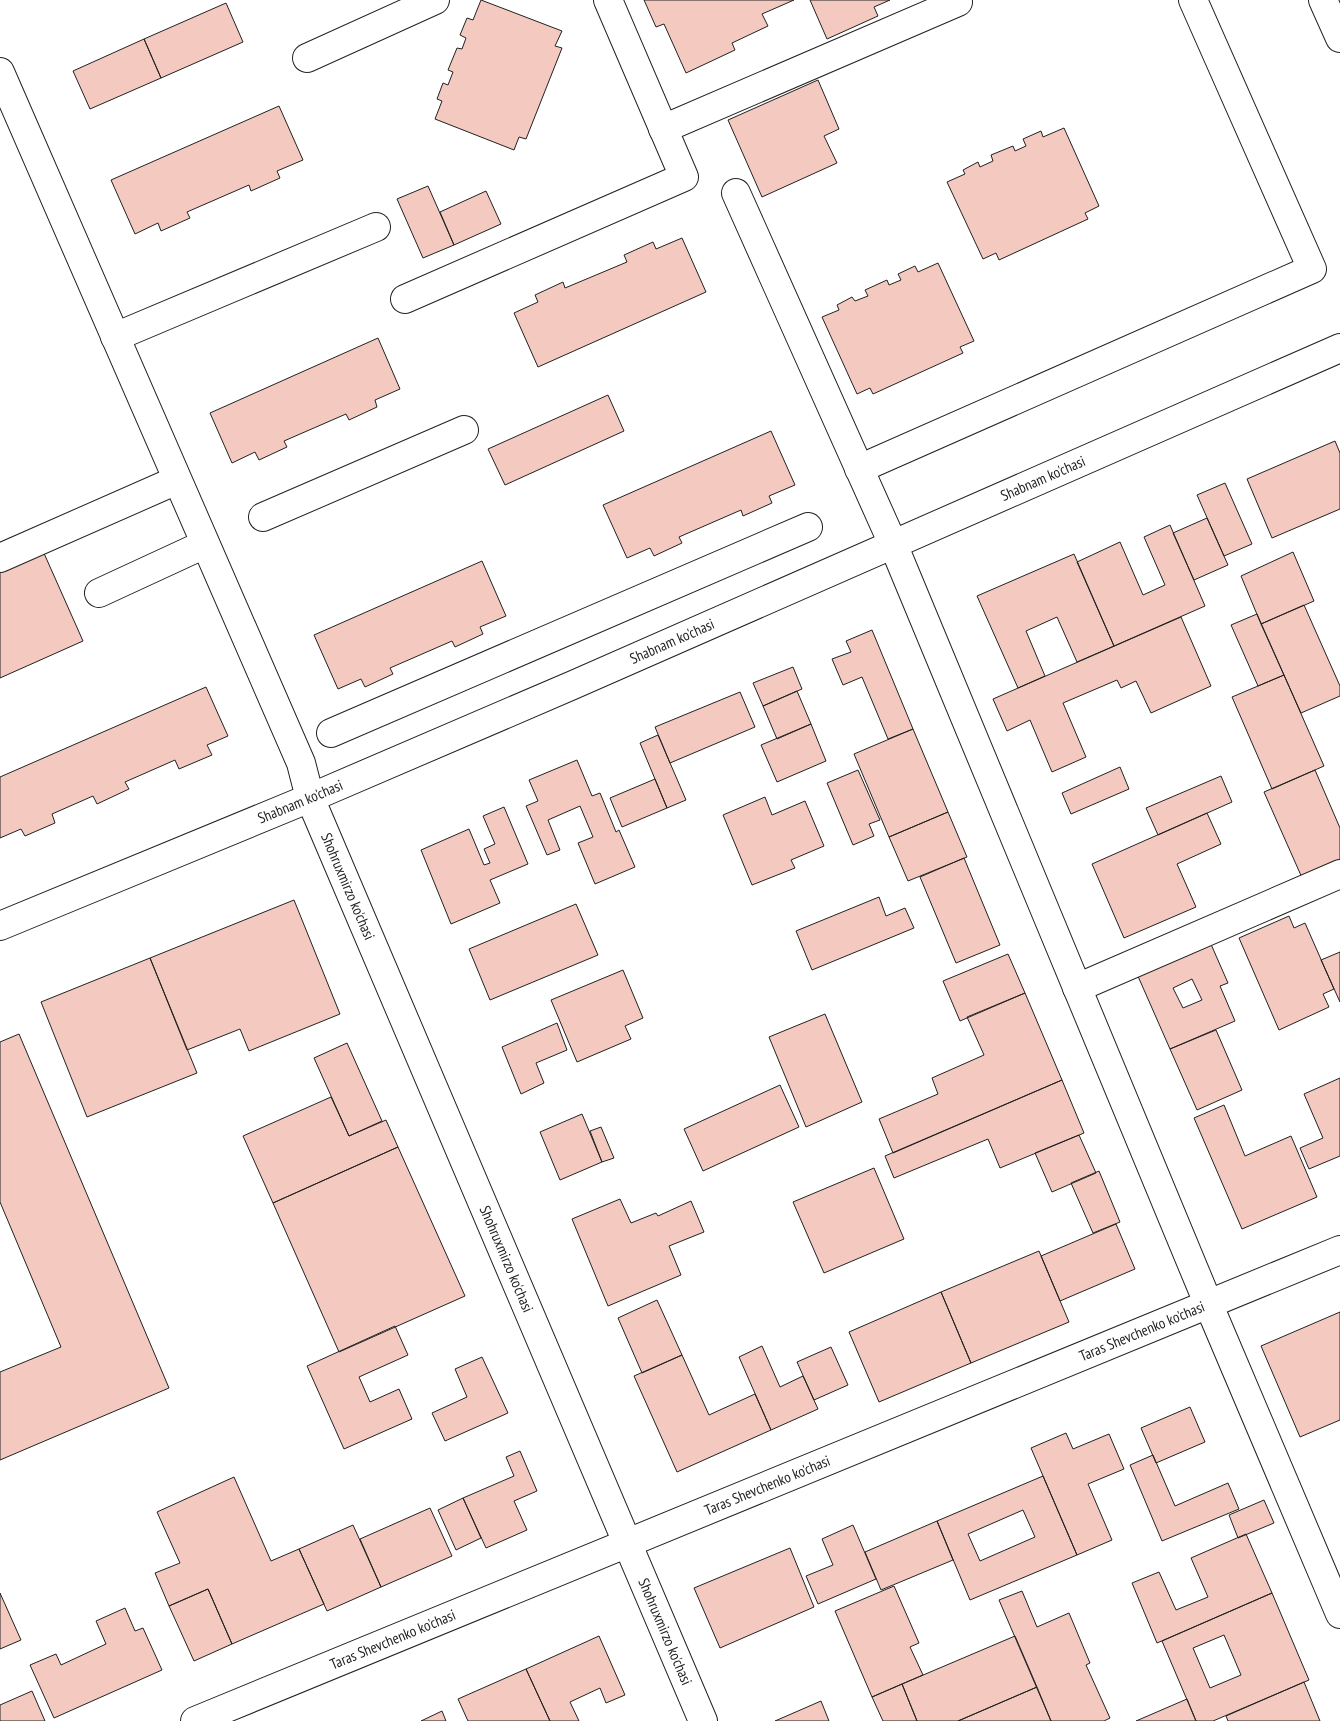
<svg xmlns="http://www.w3.org/2000/svg" width="1340" height="1721" font-family="'PT Sans Narrow',sans-serif">
<rect width="100%" height="100%" fill="#fff"/>
<path fill="#f3c9c0" stroke="#222" fill-rule="evenodd" d="M481,0L562,31L555,46L562,48L526,139L519,137L514,150L435,119L442,101L437,99L443,83L448,85L453,72L448,70L457,48L462,49L466,38L460,35L467,18L473,20Z
M644,0H794L762,14L768,26L732,43L735,50L686,73L664,24L656,27Z
M810,0H890L874,7L878,16L827,39Z
M226,3L243,42L161,78L144,39Z
M144,39L161,78L90,109L73,71Z
M818,80L839,129L824,136L837,163L762,197L728,120Z
M279,106L303,160L277,171L280,178L251,191L249,185L187,212L190,218L161,231L158,223L135,234L111,180Z
M1064,128L1099,206L1085,213L1088,219L999,260L996,253L983,259L947,182L965,174L963,170L978,162L980,167L993,161L991,155L1013,146L1015,151L1026,146L1023,139L1041,131L1043,137Z
M428,186L454,245L423,258L397,199Z
M486,191L501,224L454,245L440,212Z
M682,238L706,292L538,367L514,313L538,302L535,295L563,282L565,288L627,262L624,255L653,242L656,249Z
M938,263L974,341L960,347L963,353L873,394L870,388L857,394L822,317L839,310L837,305L852,297L855,301L868,296L865,290L887,280L889,285L901,280L898,274L915,266L918,272Z
M378,338L400,389L375,400L377,407L349,420L346,414L284,441L287,447L259,460L255,452L232,463L210,413Z
M608,395L624,431L505,485L488,449Z
M771,431L795,485L769,496L772,503L743,516L741,510L679,537L682,543L654,556L650,548L627,558L603,505Z
M1335,441L1340,453V509L1272,538L1247,479Z
M1225,483L1252,544L1224,556L1197,495Z
M1207,518L1228,565L1194,580L1173,533Z
M1170,525L1205,606L1114,646L1077,562L1120,542L1143,595L1165,585L1144,537Z
M43,551L83,641L0,678V571Z
M1293,552L1314,601L1261,624L1241,576Z
M1074,554L1114,646L1077,662L1057,617L1026,631L1045,676L1018,688L977,596Z
M482,561L506,616L480,627L483,634L455,647L452,641L390,668L393,674L365,687L361,679L338,689L314,635Z
M1304,605L1340,686V696L1301,713L1261,624Z
M1257,614L1284,675L1258,686L1231,625Z
M1181,617L1211,686L1151,713L1136,681L1121,688L1117,680L1063,703L1086,757L1052,772L1030,720L1007,731L993,699Z
M872,630L913,729L888,739L862,677L843,685L832,659L851,652L846,641Z
M793,667L802,689L763,706L753,683Z
M1284,675L1324,766L1272,789L1232,697Z
M206,687L228,736L207,745L212,755L179,769L175,760L125,782L129,789L97,804L93,796L52,814L55,823L25,836L21,829L0,838V777Z
M797,691L811,724L777,739L763,706Z
M740,692L755,727L670,763L655,727Z
M811,724L826,761L777,782L761,745Z
M913,729L948,812L889,837L854,754Z
M658,735L686,800L667,808L640,743Z
M577,760L592,796L600,793L616,832L619,830L635,867L595,884L578,843L593,837L580,806L548,820L560,850L547,855L526,806L538,801L529,780Z
M1120,767L1129,789L1071,814L1062,793Z
M858,770L880,820L869,824L874,836L853,845L827,783Z
M1315,770L1340,828V864L1303,880L1264,792Z
M1221,776L1232,802L1158,835L1146,808Z
M655,779L667,808L622,827L610,798Z
M765,797L772,815L805,801L824,846L791,860L795,868L752,885L723,815Z
M504,807L528,864L490,880L500,903L451,924L421,850L469,829L484,865L490,863L484,849L495,844L483,816Z
M948,812L967,857L908,881L889,837Z
M1207,813L1221,844L1177,864L1196,907L1124,938L1092,864Z
M964,858L1000,945L956,963L920,877Z
M879,897L886,916L905,908L914,928L812,970L796,931Z
M294,900L340,1014L249,1051L240,1029L187,1050L150,958Z
M576,904L598,955L490,1000L469,949Z
M1289,916L1294,928L1305,923L1334,989L1323,994L1329,1007L1279,1030L1239,938Z
M1210,942L1228,983L1220,986L1235,1021L1170,1049L1137,974ZM1192,979L1202,1000L1183,1008L1173,988Z
M1340,952V1002L1321,960Z
M1008,954L1025,993L960,1021L943,981Z
M150,958L197,1073L87,1117L41,1002Z
M623,970L643,1018L625,1026L631,1039L577,1062L551,1000Z
M1025,993L1062,1080L893,1153L879,1119L938,1094L932,1078L984,1055L967,1017Z
M825,1014L862,1102L806,1127L769,1037Z
M557,1023L567,1050L536,1063L544,1083L521,1094L502,1047Z
M1216,1030L1242,1090L1197,1110L1170,1049Z
M19,1034L169,1388L0,1460V1372L61,1347L0,1202V1042Z
M347,1043L382,1121L349,1136L314,1058Z
M1340,1078V1156L1309,1169L1300,1148L1323,1138L1304,1094Z
M1062,1080L1084,1133L1000,1168L988,1139L894,1178L885,1156Z
M780,1085L799,1127L703,1171L684,1129Z
M331,1097L349,1136L386,1120L398,1147L273,1203L243,1136Z
M1224,1105L1245,1156L1291,1136L1317,1197L1242,1229L1194,1118Z
M582,1114L602,1162L560,1180L540,1132Z
M601,1127L614,1158L602,1162L590,1131Z
M1079,1135L1096,1173L1052,1192L1035,1153Z
M398,1147L465,1296L339,1352L273,1203Z
M874,1168L904,1239L824,1273L793,1202Z
M1099,1171L1120,1222L1093,1233L1071,1183Z
M620,1199L631,1223L656,1213L658,1216L691,1201L704,1232L669,1246L681,1275L608,1306L572,1219Z
M1116,1224L1135,1269L1060,1301L1041,1256Z
M1039,1251L1069,1322L971,1363L941,1292Z
M941,1292L971,1363L879,1402L849,1332Z
M657,1300L682,1355L642,1373L618,1318Z
M1340,1312V1420L1300,1437L1261,1346Z
M395,1326L408,1355L359,1377L370,1402L399,1389L412,1419L344,1449L307,1366Z
M762,1346L780,1387L803,1376L818,1409L771,1430L739,1357Z
M831,1347L848,1385L814,1400L797,1362Z
M682,1355L709,1415L755,1394L771,1430L677,1472L634,1376Z
M482,1357L508,1413L445,1441L432,1413L467,1397L455,1369Z
M1190,1407L1205,1442L1156,1463L1141,1428Z
M1066,1433L1073,1449L1109,1434L1124,1469L1088,1484L1112,1540L1077,1555L1031,1448Z
M520,1451L537,1491L514,1501L527,1530L486,1548L463,1498L514,1476L506,1457Z
M1153,1455L1175,1506L1228,1483L1239,1509L1162,1541L1130,1465Z
M1043,1476L1077,1555L970,1600L937,1521ZM1023,1510L1035,1537L980,1561L968,1534Z
M234,1477L271,1561L299,1549L324,1604L232,1644L208,1589L169,1606L155,1573L180,1563L157,1512Z
M463,1498L481,1538L456,1550L438,1510Z
M1264,1500L1274,1523L1238,1538L1229,1515Z
M430,1508L452,1556L381,1587L360,1539Z
M937,1521L953,1560L881,1590L865,1552Z
M353,1525L381,1587L327,1611L299,1549Z
M853,1525L876,1579L818,1604L806,1576L833,1565L822,1539Z
M1246,1534L1272,1593L1157,1643L1132,1583L1159,1572L1176,1610L1208,1597L1191,1558Z
M790,1548L814,1607L720,1648L694,1588Z
M894,1586L919,1643L910,1647L923,1675L872,1697L835,1611Z
M208,1589L232,1644L194,1661L169,1606Z
M1022,1591L1037,1627L1069,1613L1090,1663L1086,1665L1110,1718L1104,1721H1051L999,1600Z
M0,1593L21,1640L0,1649Z
M1272,1593L1309,1680L1213,1721H1196L1162,1641ZM1224,1635L1241,1675L1210,1688L1193,1648Z
M125,1608L135,1631L143,1628L162,1670L54,1718L30,1665L56,1654L61,1665L106,1644L96,1621Z
M599,1636L625,1695L606,1703L600,1688L570,1702L579,1721H550L526,1669Z
M1015,1636L1037,1687L958,1721H917L902,1684Z
M526,1669L550,1721H468L458,1699Z
M1304,1682L1320,1721H1228L1226,1716Z
M902,1684L917,1721H883L872,1697Z
M1037,1687L1051,1721H958Z
M32,1691L45,1721H0V1705Z
M1187,1699L1196,1721H1136Z
M821,1701L829,1721H775Z
M442,1711L446,1721H421Z"/>
<g fill="none" stroke-linecap="round" stroke-linejoin="round">
<g stroke="#222" stroke-width="30">
<g id="minor">
<path d="M307,58L435,0"/>
<path id="s1" d="M0,72L301,763L310,798L703,1721"/>
<path d="M663,129L958,2"/>
<path d="M736,193L893,544L1208,1303L1340,1614"/>
<path d="M405,299L684,177L608,0"/>
<path d="M115,337L376,227"/>
<path d="M859,469L1312,269L1193,0"/>
<path d="M263,517L464,430"/>
<path d="M0,558L177,480"/>
<path d="M99,593L205,544"/>
<path d="M331,733L808,527"/>
<path id="s2" d="M0,926L310,798L573,685L1340,348"/>
<path d="M1077,988L1340,874"/>
<path id="s3" d="M195,1721L1340,1250"/>
</g>
</g>
<g stroke="#222" stroke-width="30">
<path id="major" d="M1323,0L1340,38"/>
</g>
<use href="#minor" stroke="#fff" stroke-width="28"/>
<use href="#major" stroke="#fff" stroke-width="28"/>
</g>
<g text-anchor="middle" stroke-width="4" stroke-linejoin="round" paint-order="stroke">
<g font-size="15" fill="#222" stroke="#fff">
<text dy="5" stroke="none"><textPath href="#s2" startOffset="1135">Shabnam ko'chasi</textPath></text>
<text dy="5" stroke="none"><textPath href="#s2" startOffset="730">Shabnam ko'chasi</textPath></text>
<text dy="5" stroke="none"><textPath href="#s2" startOffset="325">Shabnam ko'chasi</textPath></text>
<text dy="5" stroke="none"><textPath href="#s1" startOffset="886">Shohruxmirzo ko'chasi</textPath></text>
<text dy="5" stroke="none"><textPath href="#s1" startOffset="1291">Shohruxmirzo ko'chasi</textPath></text>
<text dy="5" stroke="none"><textPath href="#s3" startOffset="1024">Taras Shevchenko ko'chasi</textPath></text>
<text dy="5" stroke="none"><textPath href="#s3" startOffset="619">Taras Shevchenko ko'chasi</textPath></text>
<text dy="5" stroke="none"><textPath href="#s1" startOffset="1696">Shohruxmirzo ko'chasi</textPath></text>
<text dy="5" stroke="none"><textPath href="#s3" startOffset="214">Taras Shevchenko ko'chasi</textPath></text>
</g>
</g>
</svg>
